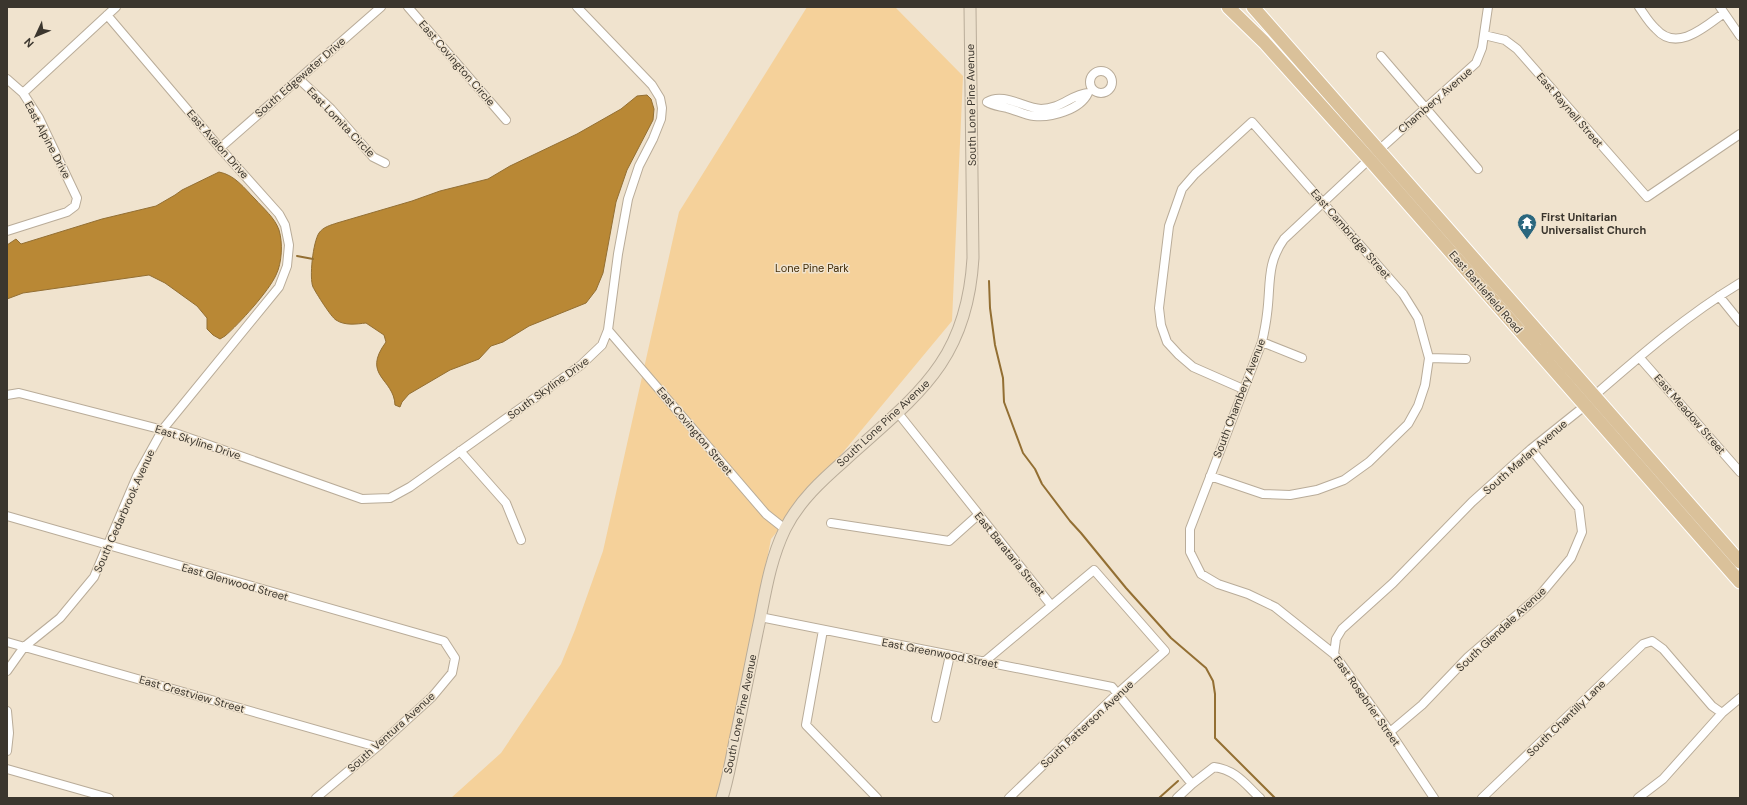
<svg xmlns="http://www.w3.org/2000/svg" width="1747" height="805" font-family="'DM Sans',sans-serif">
<rect width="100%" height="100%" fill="#f0e3ce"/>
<path fill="#f5d19a" d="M807,7H895L963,76L952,321L771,539L735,722L717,798H451L501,753L561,664L575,630L603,551L679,212Z"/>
<path fill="#b98835" stroke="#936f33" d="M647,95L651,99L654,109L653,120L627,170L616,202L603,273L596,290L586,303L529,326L503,342L491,346L479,359L450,370L409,394L402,402L400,407L395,405C394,378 361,376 386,342L384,335L366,323C357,324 345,326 336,320C331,317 316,293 313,287C309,278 313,242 319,233C323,227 331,225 337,223L412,201L440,191L488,179L510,166L577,134L621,109L637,96Z
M219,172C235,175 244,188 255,199C263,208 275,218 279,230C283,243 282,263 276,275C269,291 239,324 225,336L220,339L213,335L207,329V318L197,306L165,283L149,275L23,293L7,299V245L16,239L21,244L102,219L156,206L175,195L182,190Z"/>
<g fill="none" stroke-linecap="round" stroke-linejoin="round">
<path stroke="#936f33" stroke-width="2" d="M297,256L313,259
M989,281L990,308L995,345L1003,378L1004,402L1023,453L1035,469L1042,484L1070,521L1081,533L1126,588L1171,638L1206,668L1213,681L1215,694V738L1275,798
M1159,798L1178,781"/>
<g stroke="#b9ac99" stroke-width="10">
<path id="street" d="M408,7L506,120
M1639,7C1644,14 1649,23 1656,29C1677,53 1706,26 1724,13
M1720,7L1740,36
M1484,35L1505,40L1517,49L1647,197L1740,134
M1381,56L1478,169
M1090 82a11 11 0 1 1 22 0a11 11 0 1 1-22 0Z
M7,79L23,93L39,118L77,198L75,206L67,212L7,231
M299,79L331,109L373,157L385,163
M23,93L116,7
M1088,93C1080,110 1051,118 1034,116C1024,115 1016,110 1007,108C1000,106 993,106 987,102C1003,92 1024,108 1041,109C1061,109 1072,94 1088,93Z
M220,148L381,7
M1719,296L1740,322
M608,330L766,514L785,529
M1262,342L1302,358
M1639,357L1740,472
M1429,358L1466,359
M7,395L19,393L175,433L362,499L390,498L410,487L581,365L602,345L608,330L618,254L628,199L639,166L653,139L661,119L662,108L660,98L652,85L577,7
M898,413L1051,605
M460,451L506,503L521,540
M1210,476L1263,494L1290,495L1317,490L1344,480L1369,462L1408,424L1418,406L1425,385L1429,358L1418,318L1403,294L1252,122L1195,174L1182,189L1169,226L1159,308L1161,325L1167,342L1179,355L1193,367L1243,389
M7,516L444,641L455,658L452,673L432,697L377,747L316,798
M831,523L949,541L978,515
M760,617L1112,687L1192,784L1214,767C1236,770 1245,784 1260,798
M823,630L806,725L877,798
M7,642L377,747
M1334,654L1336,639L1342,629L1393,583L1472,502L1531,449L1586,405L1595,395C1641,355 1687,315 1740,283
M984,662L1094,570L1165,651L1118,693L1009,798
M7,671L24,647L60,618L94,577L137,476L163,429L279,287L287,266L289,245L285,225L279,214L220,148L107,15
M7,711L9,733L7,751
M936,718L950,655
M1390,732L1422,705L1468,657L1540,595L1571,558L1582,532L1579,508L1531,449
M7,769L109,798
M1177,798L1192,784
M1434,798L1390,732L1334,654L1275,607L1248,594L1218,584L1201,574L1190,552V529L1262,342C1264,333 1266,323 1267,314C1271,285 1266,264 1284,239L1379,150L1476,63L1482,48L1488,7
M1482,798L1643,644L1652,641L1663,649L1712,706L1722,713
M1638,798L1663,779L1722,713L1740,698"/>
</g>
<g stroke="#b9ac99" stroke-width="13">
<path id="secondary" d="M722,798C729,776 732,754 737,731C745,694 752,656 760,619C766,588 771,558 785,529C799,501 822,480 845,460C917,395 967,362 973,258L970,7"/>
</g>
<g stroke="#fff" stroke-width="15">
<path id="primary" d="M1228,7L1264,42L1369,159L1740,582
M1253,7L1740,562"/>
</g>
<use href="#street" stroke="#fff" stroke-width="8"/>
<use href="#secondary" stroke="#ece0cc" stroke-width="11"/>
<use href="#primary" stroke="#dac19a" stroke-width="13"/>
</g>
<defs>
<g id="temple-pin" transform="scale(1)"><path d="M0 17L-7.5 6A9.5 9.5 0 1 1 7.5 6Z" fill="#2b677e" stroke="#f0e3ce"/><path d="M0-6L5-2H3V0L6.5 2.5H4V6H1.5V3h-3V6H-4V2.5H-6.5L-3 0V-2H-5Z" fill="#fff"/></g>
</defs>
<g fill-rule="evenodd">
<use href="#temple-pin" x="1527" y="223"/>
</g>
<g text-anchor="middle" stroke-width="3" stroke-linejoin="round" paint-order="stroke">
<g font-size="11" fill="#3b362e" stroke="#f0e3ce">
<text transform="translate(457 63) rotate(49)" y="4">East Covington Circle</text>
<text transform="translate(300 77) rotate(-41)" y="4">South Edgewater Drive</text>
<text transform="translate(1435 100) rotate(-41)" y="4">Chambery Avenue</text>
<text transform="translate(971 105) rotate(-91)" y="4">South Lone Pine Avenue</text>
<text transform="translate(1570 110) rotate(49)" y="4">East Raynell Street</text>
<text transform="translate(341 122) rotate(46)" y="4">East Lomita Circle</text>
<text transform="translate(48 140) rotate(62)" y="4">East Alpine Drive</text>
<text transform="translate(218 144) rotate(49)" y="4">East Avalon Drive</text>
<text transform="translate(1351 234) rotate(49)" y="4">East Cambridge Street</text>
<text transform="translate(1486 292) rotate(49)" y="4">East Battlefield Road</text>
<text transform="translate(548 388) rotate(-36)" y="4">South Skyline Drive</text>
<text transform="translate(1239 398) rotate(-69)" y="4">South Chambery Avenue</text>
<text transform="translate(1690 414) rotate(49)" y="4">East Meadow Street</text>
<text transform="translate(883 423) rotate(-43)" y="4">South Lone Pine Avenue</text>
<text transform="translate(695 431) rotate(50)" y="4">East Covington Street</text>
<text transform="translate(198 442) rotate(18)" y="4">East Skyline Drive</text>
<text transform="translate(1525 457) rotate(-41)" y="4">South Marlan Avenue</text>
<text transform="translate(124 511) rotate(-66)" y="4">South Cedarbrook Avenue</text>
<text transform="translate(1010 554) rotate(51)" y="4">East Barataria Street</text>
<text transform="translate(235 582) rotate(16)" y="4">East Glenwood Street</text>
<text transform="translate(1501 629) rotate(-43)" y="4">South Glendale Avenue</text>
<text transform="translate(940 653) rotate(11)" y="4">East Greenwood Street</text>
<text transform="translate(192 694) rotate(16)" y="4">East Crestview Street</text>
<text transform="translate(1367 701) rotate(55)" y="4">East Rosebrier Street</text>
<text transform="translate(740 714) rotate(-78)" y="4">South Lone Pine Avenue</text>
<text transform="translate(1566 718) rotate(-44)" y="4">South Chantilly Lane</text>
<text transform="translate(1087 724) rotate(-43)" y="4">South Patterson Avenue</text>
<text transform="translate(391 732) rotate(-42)" y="4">South Ventura Avenue</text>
</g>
<g font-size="11" font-weight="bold" fill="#3b362e" stroke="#f0e3ce" text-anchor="start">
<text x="1541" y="221">First Unitarian<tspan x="1541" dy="13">Universalist Church</tspan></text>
</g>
<g font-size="11" fill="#442f0b" stroke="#f0e3ce">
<text x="812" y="272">Lone Pine Park</text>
</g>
</g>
<rect width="1747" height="805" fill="none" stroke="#3b362e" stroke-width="16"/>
<g transform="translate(36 36) rotate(226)" stroke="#f0e3ce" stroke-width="3" paint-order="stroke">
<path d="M0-3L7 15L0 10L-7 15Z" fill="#3b362e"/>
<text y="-6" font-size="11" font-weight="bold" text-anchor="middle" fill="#3b362e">N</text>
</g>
</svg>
